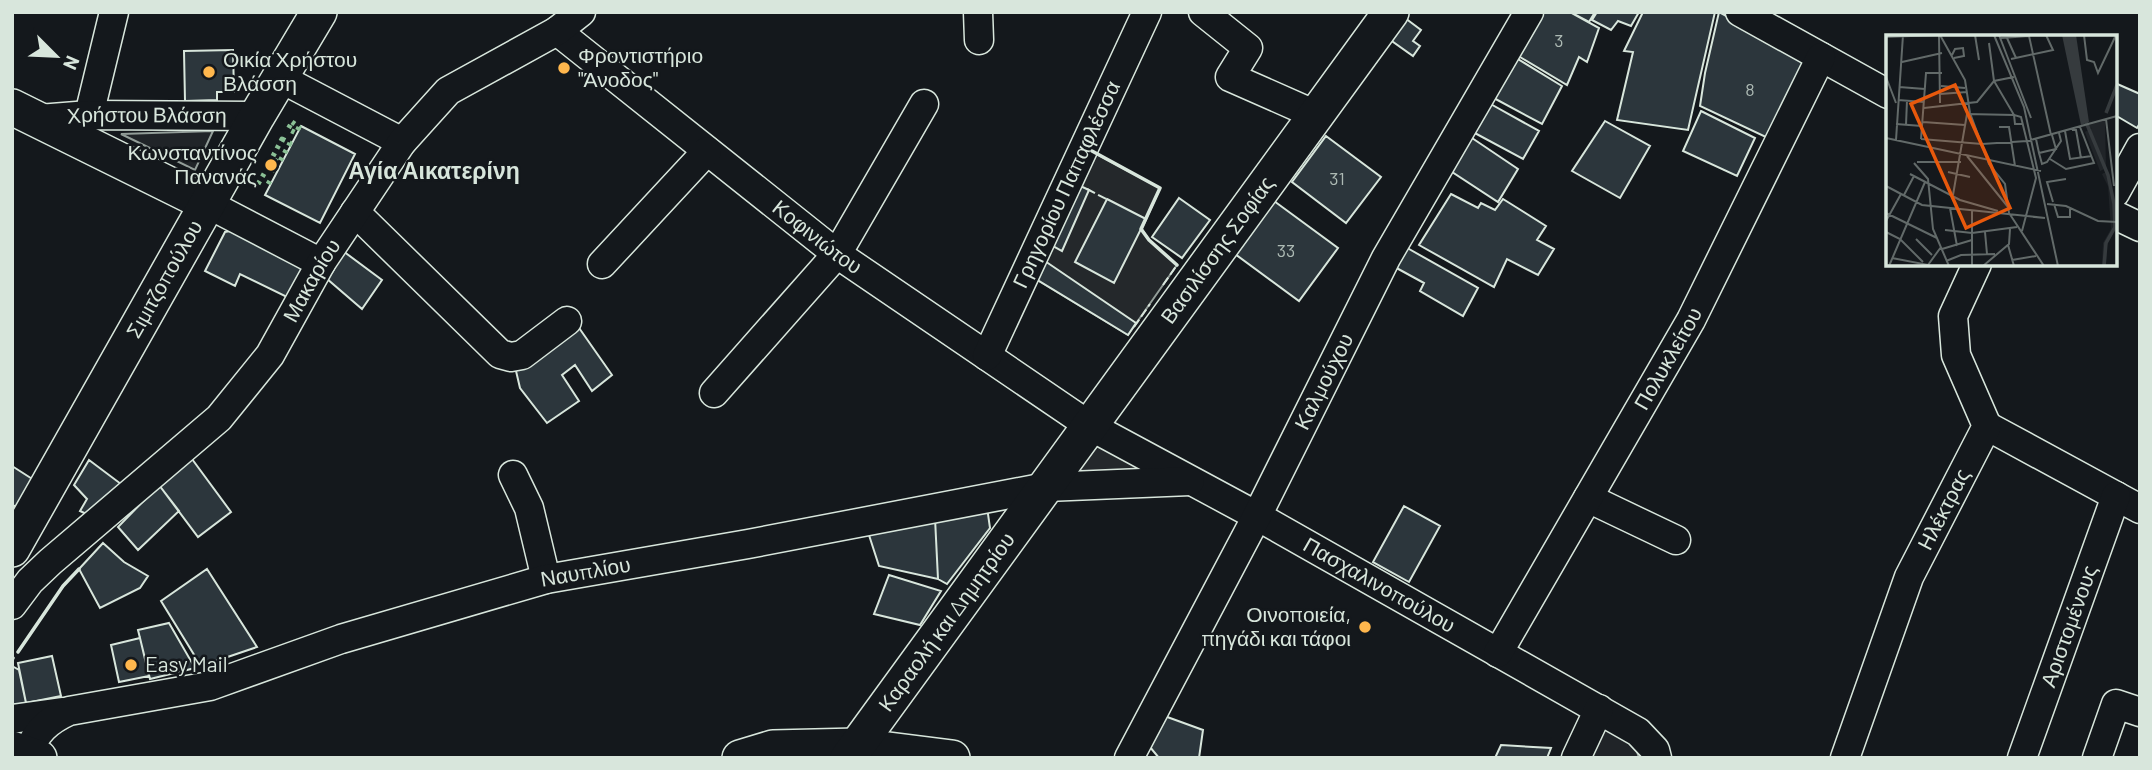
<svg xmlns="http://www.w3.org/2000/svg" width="2152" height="770" font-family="Barlow,sans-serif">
<rect width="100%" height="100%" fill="#14181c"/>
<path fill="#202428" stroke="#939e99" stroke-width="2" d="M213,131L195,170L121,134Z
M1599,718L1635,745L1639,758H1580Z"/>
<path fill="#24282b" stroke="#939e99" stroke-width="2" d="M1089,150L1160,188L1142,229L1149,240L1177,265L1128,335L1031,276Z
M1099,443L1145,464L1141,470L1069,481Z"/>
<path fill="#2c363c" stroke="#d8e6dc" stroke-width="2" d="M1540,12H1570L1599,28L1587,62L1579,57L1567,85L1515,54Z
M1570,12H1595L1589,22Z
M1597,12H1639L1631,26L1618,21L1611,30L1592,20Z
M1643,12H1715L1688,130L1617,120L1633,52L1624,51Z
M1719,12L1812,62L1770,139L1700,106L1705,73Z
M1405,18L1421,30L1413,41L1420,46L1413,56L1389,39Z
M233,50L234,92H217V100L185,101L184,51Z
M1513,56L1562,86L1542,124L1490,96Z
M2115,83L2140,94V123L2137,128L2115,115Z
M1487,102L1539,131L1523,159L1471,131Z
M1701,111L1755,138L1737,176L1683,151Z
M1605,121L1650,146L1620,198L1572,171Z
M301,126L355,154L320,223L265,195Z
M1326,136L1381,177L1346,223L1292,182Z
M1469,136L1518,169L1498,202L1446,168Z
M1074,183L1089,190L1062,251L1046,242Z
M1451,194L1478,208L1481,203L1495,210L1503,199L1546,226L1537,240L1554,249L1538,275L1507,259L1494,287L1419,245Z
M1179,198L1210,220L1182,258L1152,237Z
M1107,199L1146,219L1114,283L1075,262Z
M1274,201L1338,248L1299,301L1235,254Z
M235,230L310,267L291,299L240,274L235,286L205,271L225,232Z
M1402,245L1478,288L1463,316L1420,291L1424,283L1391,265Z
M343,251L382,280L362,309L326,278Z
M1039,257L1136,323L1128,335L1031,276Z
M577,325L612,375L592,391L575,365L562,375L579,401L547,423L520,388L516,371Z
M192,459L231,512L198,537L159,485Z
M89,460L125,487L95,518L80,511L87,499L74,485Z
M12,466L37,482L22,509L12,505Z
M159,485L179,511L138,550L118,527Z
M1404,506L1440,526L1409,582L1373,562Z
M987,507L990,528L947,584L938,579L935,518Z
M935,518L938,579L879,566L868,532Z
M103,543L124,562L148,576L140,588L100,608L79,569Z
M207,569L257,647L201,666L161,601Z
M889,575L941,591L920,625L874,614Z
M169,623L195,668L150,679L138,630Z
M140,638L149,676L119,682L111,645Z
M52,656L61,696L26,703L18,663Z
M12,666L19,670L26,703L12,705Z
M1159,714L1203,730L1199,758H1159L1145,741Z
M1501,745L1551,748L1547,758H1495Z"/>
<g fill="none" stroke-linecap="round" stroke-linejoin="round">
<g stroke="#d8e6dc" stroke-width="31">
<g id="minor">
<path d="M978,12L979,40"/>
<path d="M1203,12L1248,48L1230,77L1316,115"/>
<path d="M1740,12L1888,94"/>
<path id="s1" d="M557,31L837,254L1090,426L1257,516L1638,732L1655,750L1657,758"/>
<path d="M280,78L402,142"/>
<path d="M89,115L114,12"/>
<path id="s2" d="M39,119L89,115L257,116"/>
<path d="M2115,193L2140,148"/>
<path d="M208,204L321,263"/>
<path d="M355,212L500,354L511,357L522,355L567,321"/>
<path d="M2115,215L2140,227"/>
<path d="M602,264L707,151"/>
<path id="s3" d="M987,356L1147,12"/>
<path d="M714,393L837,254L924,104"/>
<path d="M1987,426L2140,509"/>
<path d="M513,475L529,508L546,579"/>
<path d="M1588,498L1676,540"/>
<path id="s4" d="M12,605L30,581L50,562L219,418L270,355L321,263L402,142L448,91L557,31L581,12"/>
<path id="s5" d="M1498,653L1691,320L1821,57"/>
<path d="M12,719L62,712"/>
<path id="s6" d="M27,754C36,732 47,721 69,711L210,686L341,639L546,579L748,544L1046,487L1190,481"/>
<path id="s7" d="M1129,758L1257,516L1386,258L1529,12"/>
<path d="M1576,758L1599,709"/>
<path id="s8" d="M1845,758L1909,577L1987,426L1956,355L1953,316L1977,264"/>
<path id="s9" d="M2022,758L2116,496"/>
<path d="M2097,758L2116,704L2140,712"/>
</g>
</g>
<g stroke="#d8e6dc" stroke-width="38">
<g id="major">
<path d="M12,107L208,204"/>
<path id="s10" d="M12,549L257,116L319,12"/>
<path d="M12,749L39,758"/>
<path d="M740,758L773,748L857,746L952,758"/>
<path id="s11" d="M848,758L1391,12"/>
</g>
</g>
<use href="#minor" stroke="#14181c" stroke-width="28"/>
<use href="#major" stroke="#14181c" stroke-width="35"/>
<path stroke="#8ac095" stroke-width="5" stroke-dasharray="3.5 5" stroke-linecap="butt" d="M292,122L299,127L296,133L288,129Z
M282,139L290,143L279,163L272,158Z
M258,184L268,167L275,171
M268,184L271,179"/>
<path stroke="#d8e6dc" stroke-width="2" stroke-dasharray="9 3.5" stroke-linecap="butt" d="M1087,189L1108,200
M1163,285L1177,265
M1134,327L1150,304"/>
<path stroke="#d8e6dc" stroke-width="3.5" d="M1092,151L1160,188L1141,229L1149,240L1177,265
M18,652L63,586L79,569
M12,660L13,658"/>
</g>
<g fill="#ffb74d" stroke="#14181c" stroke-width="2.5">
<circle cx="564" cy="68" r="7"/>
<circle cx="209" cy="72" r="7"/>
<circle cx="271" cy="165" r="7"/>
<circle cx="1365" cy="627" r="7"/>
<circle cx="131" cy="665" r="7"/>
</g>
<g text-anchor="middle" stroke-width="5" stroke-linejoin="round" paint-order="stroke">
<g font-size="18" fill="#adbab4">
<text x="1559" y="47">3</text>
<text x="1750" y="96">8</text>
<text x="1337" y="185">31</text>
<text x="1286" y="257">33</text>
</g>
<g font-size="21" fill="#d8e6dc" stroke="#14181c" text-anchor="start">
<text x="578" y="63">Φροντιστήριο<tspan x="578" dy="24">"Άνοδος"</tspan></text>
<text x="223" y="67">Οικία Χρήστου<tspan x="223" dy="24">Βλάσση</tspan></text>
<text x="257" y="160" text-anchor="end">Κωνσταντίνος<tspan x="257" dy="24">Πανανάς</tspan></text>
<text x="1351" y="622" text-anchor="end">Οινοποιεία,<tspan x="1351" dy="24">πηγάδι και τάφοι</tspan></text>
<text x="145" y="672">Easy Mail</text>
</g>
<g font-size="21" fill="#d8e6dc" stroke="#14181c">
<text dy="7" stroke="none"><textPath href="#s2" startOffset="108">Χρήστου Βλάσση</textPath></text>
<text dy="7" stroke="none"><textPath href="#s3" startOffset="189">Γρηγορίου Παπαφλέσσα</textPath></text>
<text dy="7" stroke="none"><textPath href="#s1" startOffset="332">Κοφινιώτου</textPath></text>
<text dy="7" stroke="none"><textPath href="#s11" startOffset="628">Βασιλίσσης Σοφίας</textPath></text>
<text dy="7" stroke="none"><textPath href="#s10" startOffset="310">Σιμιτζοπούλου</textPath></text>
<text dy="7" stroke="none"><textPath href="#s4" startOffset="446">Μακαρίου</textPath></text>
<text dy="7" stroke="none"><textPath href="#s5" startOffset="340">Πολυκλείτου</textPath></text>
<text dy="7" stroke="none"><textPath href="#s7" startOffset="424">Καλμούχου</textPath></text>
<text dy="7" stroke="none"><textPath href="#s8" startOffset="268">Ηλέκτρας</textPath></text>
<text dy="7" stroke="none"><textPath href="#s6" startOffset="598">Ναυπλίου</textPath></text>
<text dy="7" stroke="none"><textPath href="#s1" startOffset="994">Πασχαλινοπούλου</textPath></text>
<text dy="7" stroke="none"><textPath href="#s11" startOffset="168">Καραολή και Δημητρίου</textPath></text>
<text dy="7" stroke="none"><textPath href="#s9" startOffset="140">Αριστομένους</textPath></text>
</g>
<g font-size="23" font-weight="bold" fill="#d8e6dc" stroke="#14181c">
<text x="434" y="179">Αγία Αικατερίνη</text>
</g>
</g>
<g transform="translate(1886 35)">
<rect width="231" height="231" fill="#14181c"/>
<path d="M219,85L220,133L214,136L199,97L206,93L197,92ZM222,136L231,190L221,210L220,231H216L217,208L225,194L222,151L216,139Z" fill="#202428"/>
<path d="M176,0H190L203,87L195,90Z" fill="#363b3e"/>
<path fill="none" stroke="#363b3e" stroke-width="3.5" d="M220,78L231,50M200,87L222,140L228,169L229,192L220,208L218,231"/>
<path fill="none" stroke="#626a69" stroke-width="2" d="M54,0L79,45L84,78L103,129L119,149L123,178L158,231M89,0L93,25M108,0L138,72L172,231M113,0L145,83M198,0L201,25L208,27L212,38L230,0M53,1L54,68M0,2L50,0M115,3L143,1L165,100M121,3L130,23M103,8L108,46L128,80L135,82L150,143L136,196M66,20L69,14L77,13L78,21L68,23M125,24L167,15L160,0M16,27L56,18M0,42L10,68M55,51L79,53M13,52L39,54M54,59L81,57M12,65L38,67M38,73L91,67L108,46L128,42M220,84L228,151M37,87L79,90M10,89L36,91M20,90L21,65M113,92H123L129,131M186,95H190L195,123M179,96L184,124L206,121M0,103L155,136M35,104L96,109L141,106L231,81M35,104L40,38H56M150,104L153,118L170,114L166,100M10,105L17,0M153,118L156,129L161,127L175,106L173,98M81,121L122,172M164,124L180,134L208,128L194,92M31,127H75M28,128L42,144L47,194L63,231M62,137L84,142M24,139L74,165L112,176M0,151L36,170L159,183M18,160L28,141M67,160L81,79L128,80L129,89H137M167,167L161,147L180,144M161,169L180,171L212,186L231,187M168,169L172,182H184V173M64,173L71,211M86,176V231M0,178L51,203M0,186L15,159M59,195L86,198L131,192M0,197L14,204L37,227M99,197L101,219M30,204L46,220M122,210L128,231M56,214L86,205M6,223L42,230L55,212M126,225L150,221M60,226L75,220L109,219M3,231L39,147M97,231L123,209L124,194"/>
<path fill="#e8590c" fill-opacity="0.15" stroke="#e8590c" stroke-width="3.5" d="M69,50L124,173L80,193L25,69Z"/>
<rect width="231" height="231" fill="none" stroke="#d8e6dc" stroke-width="3.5"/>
</g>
<rect width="2152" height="770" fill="none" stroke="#d8e6dc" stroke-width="28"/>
<g transform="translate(56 56) rotate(114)" stroke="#14181c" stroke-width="5" paint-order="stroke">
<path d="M0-5L12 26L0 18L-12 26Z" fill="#d8e6dc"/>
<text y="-10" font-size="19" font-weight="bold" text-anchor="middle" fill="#d8e6dc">N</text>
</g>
</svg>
